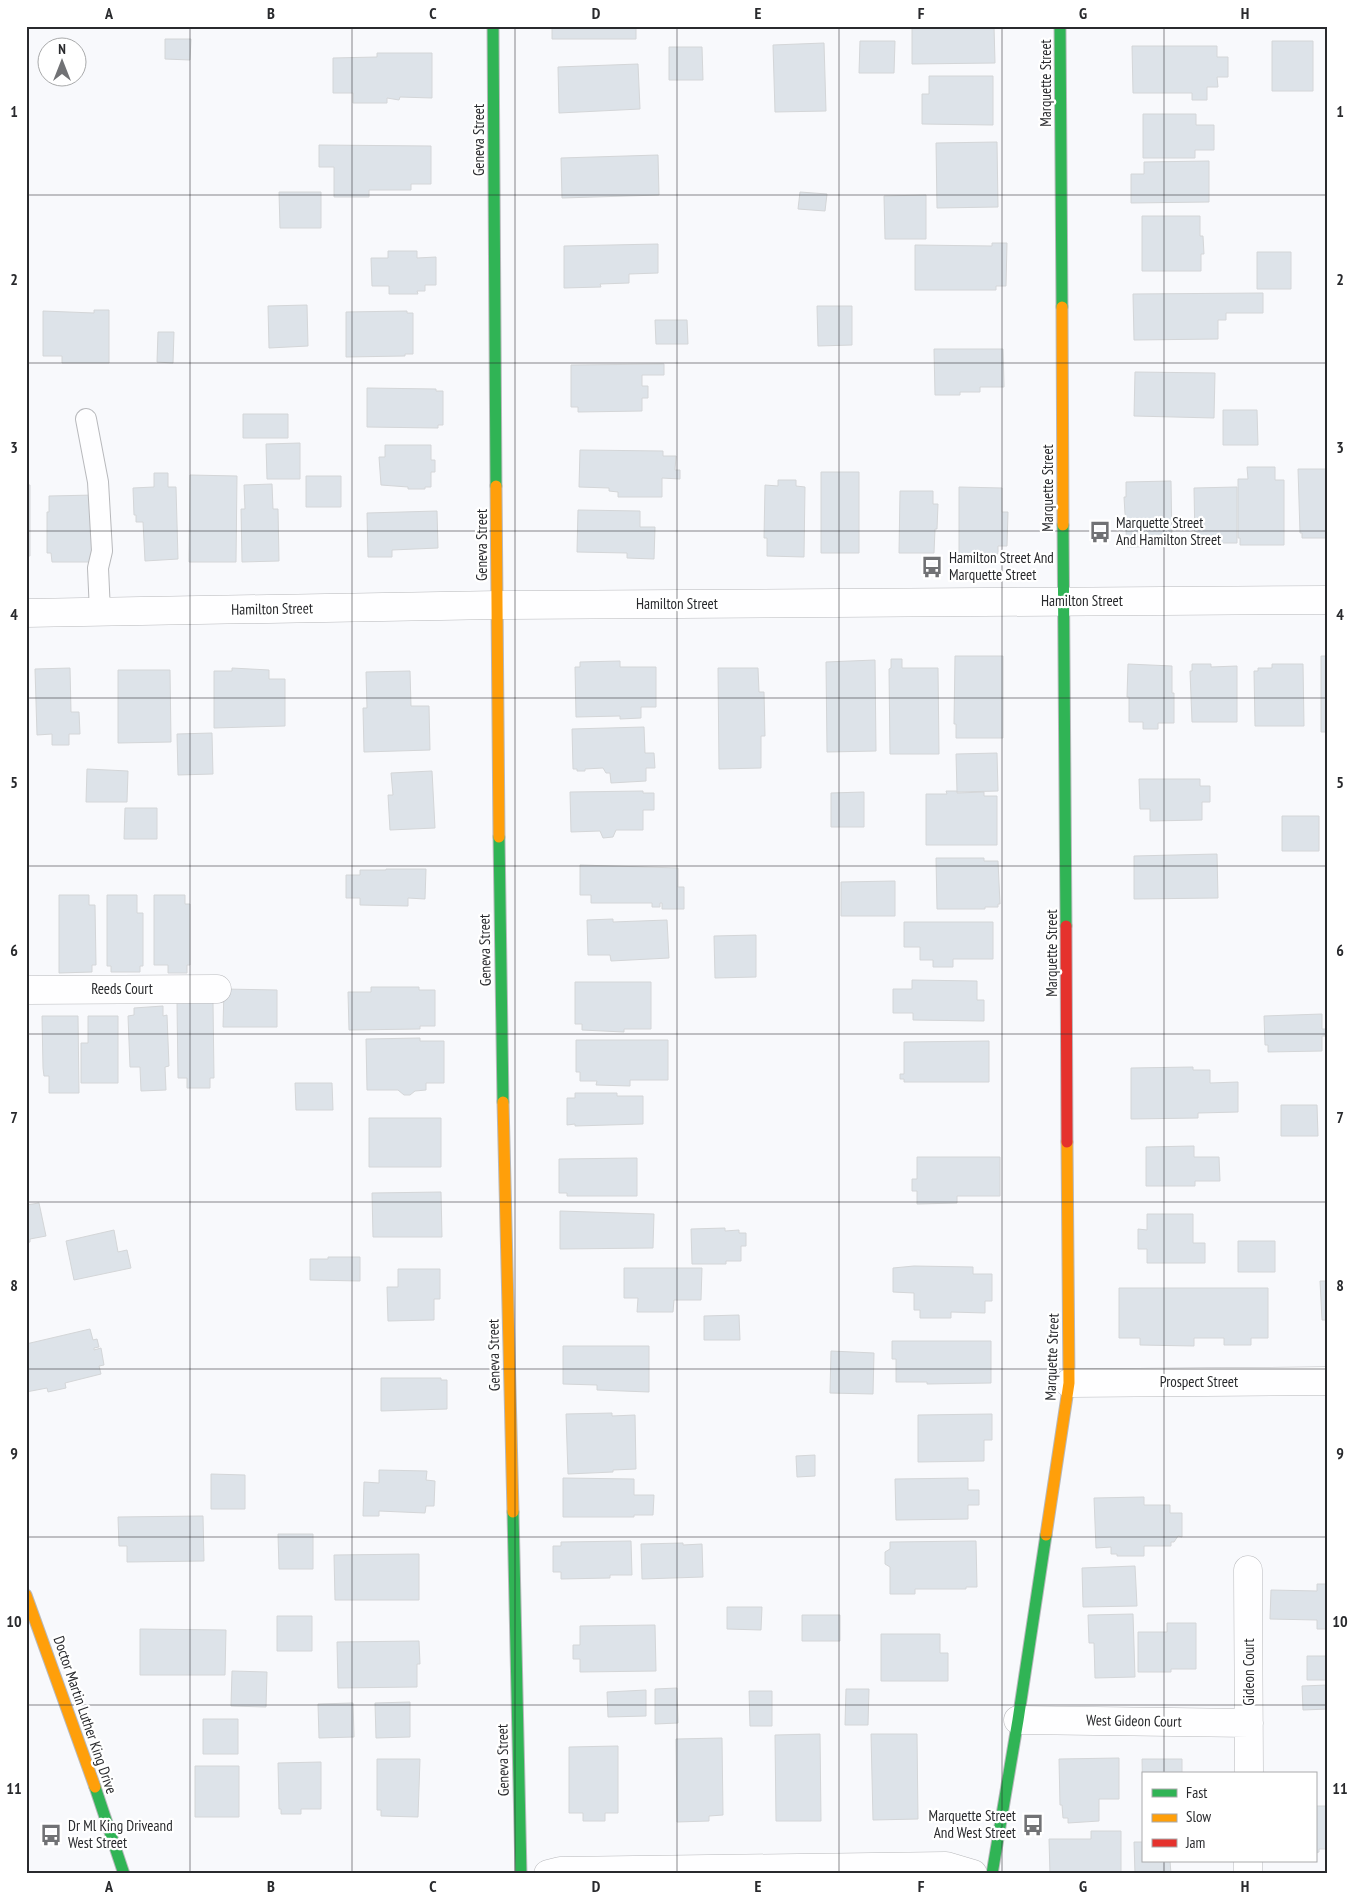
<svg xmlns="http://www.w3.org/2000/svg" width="1354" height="1900" font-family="'PT Sans Narrow',sans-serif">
<rect width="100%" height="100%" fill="#f8f9fc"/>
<path fill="#dde3e9" stroke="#d4d6d8" d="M376,26H429V27H377Z
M552,26H636V39H552Z
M912,26H994L995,63L912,64Z
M165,39H191L190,60L165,59Z
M860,41H895L894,73H859Z
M1272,41H1313V91H1272Z
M824,43L826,111L775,112L773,45Z
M1132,46H1217V57H1228V77H1217L1218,87H1207V100H1192V93H1133Z
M669,47H702L703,80H669Z
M377,53H432V98L400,97L399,100L387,98V103H353V93H333V58L377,57Z
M638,64L640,109L559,113L558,67Z
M929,76H993V125L922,124V94H929Z
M1143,114H1196V125H1214V150H1195V158H1143Z
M997,142L998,207L937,208L936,143Z
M319,145L431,146V184H411V190H369V197H334V167H319Z
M658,155L659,195L562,198L561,158Z
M1209,161V202L1131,203V174H1144V162Z
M279,192H321V228H280Z
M800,192L827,194L825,211L798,209Z
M926,195V239H885L884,196Z
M1142,216H1200V236H1203L1204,254H1201V271H1142Z
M992,243H1007L1006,286H996V290H915V245L992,246Z
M658,244V273L629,274V283L600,284L601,287L564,288V246Z
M388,251H417V258L436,257V285H425V291H417L418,294H389V286H372L371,258H388Z
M1257,252H1291V289H1257Z
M1263,293V313H1226V320H1218V339L1134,340L1133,294Z
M307,305L308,346L269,348L268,306Z
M817,306H852V345L818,346Z
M94,310H109V363H62V356H43V311L94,313Z
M407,311V313H413V354H405V356L346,357V312Z
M655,320H687L688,344H656Z
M158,332H174L173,363L157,362Z
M934,349H1003L1004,387H980V392H960V395H935Z
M664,364V375H642V386H648V398H642V411L578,412V407H571V365Z
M1135,372L1215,373L1214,418L1134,416Z
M367,388L436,389V391H443V425H438V428L367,427Z
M1223,410H1257L1258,445H1223Z
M243,414H288V438H243Z
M300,443V479H267L266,444Z
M385,445H431V460H435V472H431V487H425V489H408V487L381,485L379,457H385Z
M580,450L663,451V456H676L675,470H680V479L662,478V497H618V492L609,491V488L579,487Z
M1247,467H1275V480H1284V545H1240V538H1238V479H1248Z
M1298,469H1328V538H1302V533H1300Z
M821,472H859V553H821Z
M154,473H168V487H176L178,559L145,561L143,522H136V515H134L133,488L154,487Z
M190,475L237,476L236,562H189Z
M306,476H341V507H306Z
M778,480H796V486L805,487L804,557L767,556V538H764L765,485L778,486Z
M1171,481L1172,546L1127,547L1124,497H1126V482Z
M272,484L273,509H278L279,561L242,562L241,509H245L244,485Z
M26,485H30V556H28V563H26Z
M959,487L1002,488V512H1008L1007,546H998V554H959Z
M1237,487V543H1195L1194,488Z
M900,491H933V504H938L937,529H935L934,553H899Z
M95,495L94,562H52L51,553H47V512H49V496Z
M578,510L640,511V527H655L654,559L627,558V553L577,552Z
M437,511L438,548L392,550V557H368L367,513Z
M955,656H1003V738H956V724H954Z
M1321,656H1328V732H1321Z
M891,659H902V668H938L939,754H890L889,669L891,668Z
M875,660L876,751L827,752L826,662Z
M620,661V667H656V707H641V718L620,719V716L576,717L575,667H580V662Z
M1128,664L1172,666V693H1174V723H1158V729H1143V722H1129V697H1127Z
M1192,664H1211V667L1237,666V722H1192L1190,671H1192Z
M1272,664H1303L1304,726H1255L1254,671H1258V668H1272Z
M70,668L71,712H79L80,734H69V745H52V734L37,735L35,669Z
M232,668L269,670V679H285V726L214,728V671H232Z
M718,668H758L759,692H764L765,736H761V768L719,769Z
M118,670H170L171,742L118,743Z
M410,671L411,706H429L430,750L364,752L363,708H367L366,672Z
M644,727L645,753H654L655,768H646V781L611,783L610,773H606L603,768L585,769V771H577V769H573L572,729Z
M212,733L213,774L178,775L177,734Z
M997,753L998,791L957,792L956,754Z
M87,769L128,771L127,802H86Z
M432,771L435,828L390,830L388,795H393L391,773Z
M1139,779H1200V786H1210V802H1202V820L1150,821V809H1140Z
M643,791V793H654V810H643V830H616L613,837L603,838L600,831L571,832L570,792Z
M946,791H957V793L984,792V796H997V845H926V794H947Z
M864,792V827H831V793Z
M125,808H157V839H124Z
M1282,816H1319V851H1282Z
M1217,854L1218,898L1134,899V856Z
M936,858H984V861H998L1000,904H998V907H985V909H937Z
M580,865L678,868V887H684V909H662V903H660V907H652V903H591V895H580Z
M386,869H426L425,899L408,898V906L360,905V898H346V875H360V870H386Z
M895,881V916H841V882Z
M59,895H89V905H95L96,965H92V972L59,973Z
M107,895H137V913H143V966H140V972H111V966H107Z
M154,895H185V904H190V965H187V973H168V965H154Z
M613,919V922L667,920L669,958L611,961L610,955H588L587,920Z
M904,922H993V959H953V967H933V960H920V947H904Z
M756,935V977L715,978L714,936Z
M912,980L977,981V1000H984V1021L913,1020V1013H893V989H912Z
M575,982H651V1029H624V1032L582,1030V1024H575Z
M371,987H419V990H435V1026H420V1029L349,1030L348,992H371Z
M224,989L277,990V1027H223Z
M177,1002H213L214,1078H210V1088H187V1078H178Z
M163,1006V1016L167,1015L169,1066L165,1067L166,1090L141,1091L140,1067H130L128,1016L134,1015V1008Z
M1322,1014V1029H1328V1036H1322V1051L1268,1052V1045H1265L1264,1016Z
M42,1016H78L79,1093H49V1076H44L43,1068Z
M88,1016H118V1083H81V1043H88Z
M420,1038V1041H444V1083H426V1090L415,1091L410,1095H404L398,1090H367L366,1039Z
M576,1040H668V1080H630V1086L596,1085L597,1081H580V1072H576Z
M989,1041V1082H904V1079H900V1074H904V1042Z
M1193,1067V1070H1210V1083L1238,1082V1112L1198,1113V1118L1131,1119V1068Z
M295,1083H332L333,1110H296Z
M575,1093H617V1096H643V1124L575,1126V1124L567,1125V1098H575Z
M1281,1105H1317L1318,1136H1281Z
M369,1118H441V1167H369Z
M1194,1146V1157H1219L1220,1181H1195V1186H1146V1147Z
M917,1157H1000V1196H957V1203L917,1204V1191H912V1179H917Z
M637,1158V1196H567V1193H559V1159Z
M441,1192L442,1237H373L372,1193Z
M39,1203L46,1236L30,1239V1242L26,1243V1205Z
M560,1211L654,1214L653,1248L560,1249Z
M1147,1214H1193V1243H1205V1263H1147V1249H1138V1229L1147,1230Z
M725,1228V1231L739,1230V1233H746V1246H741V1261H726V1264H692L691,1229Z
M114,1230L118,1252L127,1250L131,1268L74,1280L66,1241Z
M1238,1241H1275V1272H1238Z
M328,1257H360V1281L310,1280V1259H328Z
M914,1266L973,1267V1274H992V1301H985V1313L951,1312V1318H920V1310H914V1293L893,1292V1268Z
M624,1268H702L701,1300H674L673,1312H637L638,1298H624Z
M398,1269H440V1299H434V1320L388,1321L387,1287H398Z
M1320,1281H1328V1320H1322Z
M1119,1288H1268V1338H1251V1345H1224V1338H1194V1346L1140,1345V1338H1119Z
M739,1315L740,1340H704V1316Z
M90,1329L93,1340L97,1339L99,1347L94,1348V1350L101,1348L104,1365L99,1366L101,1374L65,1383L66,1388L48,1392L47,1388L26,1392V1344Z
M892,1341H991V1383L927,1384V1382H896V1359H892Z
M563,1346H649V1392L597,1390V1385L563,1384Z
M831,1351L874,1353L873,1394L830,1393Z
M381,1378H441V1380H447V1409L381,1411Z
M612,1413V1416L635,1415L636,1469L613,1470V1472L568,1474L566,1414Z
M992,1414V1440H984V1461L918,1462V1415Z
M815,1455V1476L797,1477L796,1456Z
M379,1470L427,1471L426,1480L435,1481L434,1506H426L425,1513L379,1511V1516H363L364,1482L379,1483Z
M211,1474L245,1475V1509H211Z
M563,1478L634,1479V1495H654L653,1515H634V1517H563Z
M968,1478V1490H979V1505H968V1519L896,1520L895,1479Z
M1144,1497V1505H1170V1513H1182V1537L1178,1536L1174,1542H1171V1546H1144V1556H1117V1554H1111V1547L1096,1548L1094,1498Z
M203,1516L204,1561L127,1562V1546H119L118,1517Z
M278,1534H313V1569H279Z
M631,1541L632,1575H610V1578L561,1579V1572H553V1546H561V1542Z
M976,1541L977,1587H966V1589H915V1594H890V1567L885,1564V1552L890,1549V1542Z
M683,1543V1545L702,1544L703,1577L642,1579L641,1544Z
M419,1554V1600H335L334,1555Z
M1135,1566L1137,1606L1083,1607L1082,1568Z
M1317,1584H1328V1629H1317V1620L1270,1619L1271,1590L1317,1591Z
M727,1607H762L761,1630L727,1629Z
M1133,1614L1135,1677L1095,1678L1094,1643H1089L1088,1615Z
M802,1615H840V1641H802Z
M277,1616H312V1651H277Z
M1167,1623H1196V1669H1171V1672H1138V1632H1167Z
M655,1625L656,1671L580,1672V1659H573V1645H580V1626Z
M140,1629L226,1630L225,1675H140Z
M881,1634H940V1653H948V1681H881Z
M419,1641L420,1664H417V1687L338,1688L337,1642Z
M1307,1656H1328V1680H1307Z
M232,1671L267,1672L266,1707L231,1706Z
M1328,1685V1709L1303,1710L1302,1686Z
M677,1688L678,1723L655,1724V1689Z
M846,1689H869L868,1725H845Z
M646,1690V1716L608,1717L607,1692Z
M749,1691H772V1726H750Z
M410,1702V1737L376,1738L375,1703Z
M353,1703L354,1737L319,1738L318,1704Z
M203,1719H238V1754H203Z
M820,1734L821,1821H776L775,1735Z
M871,1734H917L918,1819L873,1820Z
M722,1738L723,1815L709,1816V1821L677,1822L676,1739Z
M618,1746V1813H605V1821H583V1813H569V1747Z
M1119,1758V1799H1099V1821L1068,1823V1818H1063L1062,1805H1060L1059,1759Z
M377,1759H420L418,1817L381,1816V1810H377Z
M1142,1759H1182V1774H1143V1805Z
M321,1762V1809H301V1814H281V1809H279L278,1763Z
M195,1766H239V1817H195Z
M1315,1806H1328V1849H1319V1852L1315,1853Z
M1091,1831H1121V1874H1050L1049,1839H1091Z
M1134,1842H1143V1861H1170L1171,1874H1135Z"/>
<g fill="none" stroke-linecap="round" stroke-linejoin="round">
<g stroke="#b8b9bc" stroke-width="22">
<path id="lane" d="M86,419L98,482L102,551L98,568L100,612"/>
</g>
<g stroke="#b8b9bc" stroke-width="29">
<path id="street" d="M26,613L498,605L1328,600
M26,990L217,989
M1069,1383L1328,1381
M1248,1570L1249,1774
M1018,1720L1249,1723
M548,1874L560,1871L946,1866L973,1874
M1248,1874V1861"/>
</g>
<g stroke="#b8b9bc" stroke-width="13">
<path id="fast" d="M493,26L496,486
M1060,26L1062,307
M1063,525L1066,926
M499,837L503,1102
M513,1512L521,1874
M95,1787L124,1874
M992,1874L1018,1720L1046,1535"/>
</g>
<g stroke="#b8b9bc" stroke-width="13">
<path id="slow" d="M1062,307L1063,525
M496,486L499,837
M503,1102L513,1512
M1046,1535L1069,1383L1067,1142
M26,1595L95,1787"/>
</g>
<g stroke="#b8b9bc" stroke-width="13">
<path id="jam" d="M1066,926L1067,1142"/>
</g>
<use href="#lane" stroke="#fefeff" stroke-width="20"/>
<use href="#street" stroke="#fefeff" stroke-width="28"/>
<use href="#fast" stroke="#30b455" stroke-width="11"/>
<use href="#slow" stroke="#ff9f0a" stroke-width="11"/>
<use href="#jam" stroke="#e5322d" stroke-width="11"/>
</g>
<path fill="none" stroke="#292a2d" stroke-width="1" stroke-opacity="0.55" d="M190,26V1874M352,26V1874M515,26V1874M677,26V1874M839,26V1874M1002,26V1874M1164,26V1774M26,195H1328M26,363H1328M26,531H1328M26,698H1328M26,866H1328M26,1034H1328M26,1202H1328M26,1369H1328M26,1537H1328M26,1705H1328M1164,1861V1874"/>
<defs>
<g id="bus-bare" transform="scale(1.725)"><path d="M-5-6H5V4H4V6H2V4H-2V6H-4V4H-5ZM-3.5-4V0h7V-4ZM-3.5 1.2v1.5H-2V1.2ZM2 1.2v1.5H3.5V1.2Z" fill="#717275" stroke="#fff" stroke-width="2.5" paint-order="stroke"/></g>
</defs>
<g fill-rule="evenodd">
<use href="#bus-bare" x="1100" y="532"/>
<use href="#bus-bare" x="932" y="567"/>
<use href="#bus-bare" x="1033" y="1825"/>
<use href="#bus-bare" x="51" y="1835"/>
</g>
<g text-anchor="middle" stroke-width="4.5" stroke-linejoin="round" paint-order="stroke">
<g font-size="15" fill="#292a2d" stroke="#fff">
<text transform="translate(1046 83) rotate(-90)" y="5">Marquette Street</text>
<text transform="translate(479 140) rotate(-90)" y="5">Geneva Street</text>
<text transform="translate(1048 488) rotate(-90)" y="5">Marquette Street</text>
<text transform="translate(482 545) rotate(-90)" y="5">Geneva Street</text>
<text x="1082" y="606">Hamilton Street</text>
<text x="677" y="609">Hamilton Street</text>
<text transform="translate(272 609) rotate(-1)" y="5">Hamilton Street</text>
<text transform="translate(485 950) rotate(-91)" y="5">Geneva Street</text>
<text transform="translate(1052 953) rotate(-90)" y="5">Marquette Street</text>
<text x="122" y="994">Reeds Court</text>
<text transform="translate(494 1355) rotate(-91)" y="5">Geneva Street</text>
<text transform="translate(1052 1357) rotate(-88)" y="5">Marquette Street</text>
<text x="1199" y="1387">Prospect Street</text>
<text transform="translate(1249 1672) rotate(-90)" y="5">Gideon Court</text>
<text transform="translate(85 1715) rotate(71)" y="5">Doctor Martin Luther King Drive</text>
<text transform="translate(1134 1721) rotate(1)" y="5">West Gideon Court</text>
<text transform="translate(503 1760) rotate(-91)" y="5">Geneva Street</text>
</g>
<g font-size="15" fill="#292a2d" stroke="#fff" text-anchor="start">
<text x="1116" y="528">Marquette Street<tspan x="1116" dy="17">And Hamilton Street</tspan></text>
<text x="949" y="563">Hamilton Street And<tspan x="949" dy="17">Marquette Street</tspan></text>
<text x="1016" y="1821" text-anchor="end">Marquette Street<tspan x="1016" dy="17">And West Street</tspan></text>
<text x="68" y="1831">Dr Ml King Driveand<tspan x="68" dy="17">West Street</tspan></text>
</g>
</g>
<rect width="1354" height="1900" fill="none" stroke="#ffffff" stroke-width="55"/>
<rect x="1142" y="1772" width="175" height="90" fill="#ffffff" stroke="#a9aaab"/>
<rect x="1152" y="1789" width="25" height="8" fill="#30b455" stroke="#a9aaab"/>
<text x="1186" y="1798" font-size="15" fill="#292a2d">Fast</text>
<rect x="1152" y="1814" width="25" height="8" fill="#ff9f0a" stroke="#a9aaab"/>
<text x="1186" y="1822" font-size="15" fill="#292a2d">Slow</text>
<rect x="1152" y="1839" width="25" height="8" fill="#e5322d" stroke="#a9aaab"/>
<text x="1186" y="1848" font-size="15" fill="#292a2d">Jam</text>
<g transform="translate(62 62)"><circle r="24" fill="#ffffff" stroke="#a9aaab"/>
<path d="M0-4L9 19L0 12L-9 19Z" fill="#717275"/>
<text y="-8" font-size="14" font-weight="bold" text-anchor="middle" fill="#292a2d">N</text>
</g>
<rect x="28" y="28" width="1298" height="1844" fill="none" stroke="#292a2d" stroke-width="2"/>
<g font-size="16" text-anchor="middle" font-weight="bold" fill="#292a2d">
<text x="109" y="19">A</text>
<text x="271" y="19">B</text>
<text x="433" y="19">C</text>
<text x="596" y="19">D</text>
<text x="758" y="19">E</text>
<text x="921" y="19">F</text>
<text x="1083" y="19">G</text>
<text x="1245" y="19">H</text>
<text x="14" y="117">1</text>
<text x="1340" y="117">1</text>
<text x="14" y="285">2</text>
<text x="1340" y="285">2</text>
<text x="14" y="453">3</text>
<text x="1340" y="453">3</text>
<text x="14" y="620">4</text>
<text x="1340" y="620">4</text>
<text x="14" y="788">5</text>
<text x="1340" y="788">5</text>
<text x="14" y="956">6</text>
<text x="1340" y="956">6</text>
<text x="14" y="1123">7</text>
<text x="1340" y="1123">7</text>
<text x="14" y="1291">8</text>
<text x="1340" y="1291">8</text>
<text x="14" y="1459">9</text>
<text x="1340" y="1459">9</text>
<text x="14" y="1627">10</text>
<text x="1340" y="1627">10</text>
<text x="14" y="1794">11</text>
<text x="1340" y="1794">11</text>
<text x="109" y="1892">A</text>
<text x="271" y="1892">B</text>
<text x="433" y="1892">C</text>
<text x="596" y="1892">D</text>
<text x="758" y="1892">E</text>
<text x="921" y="1892">F</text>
<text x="1083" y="1892">G</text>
<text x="1245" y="1892">H</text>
</g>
</svg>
